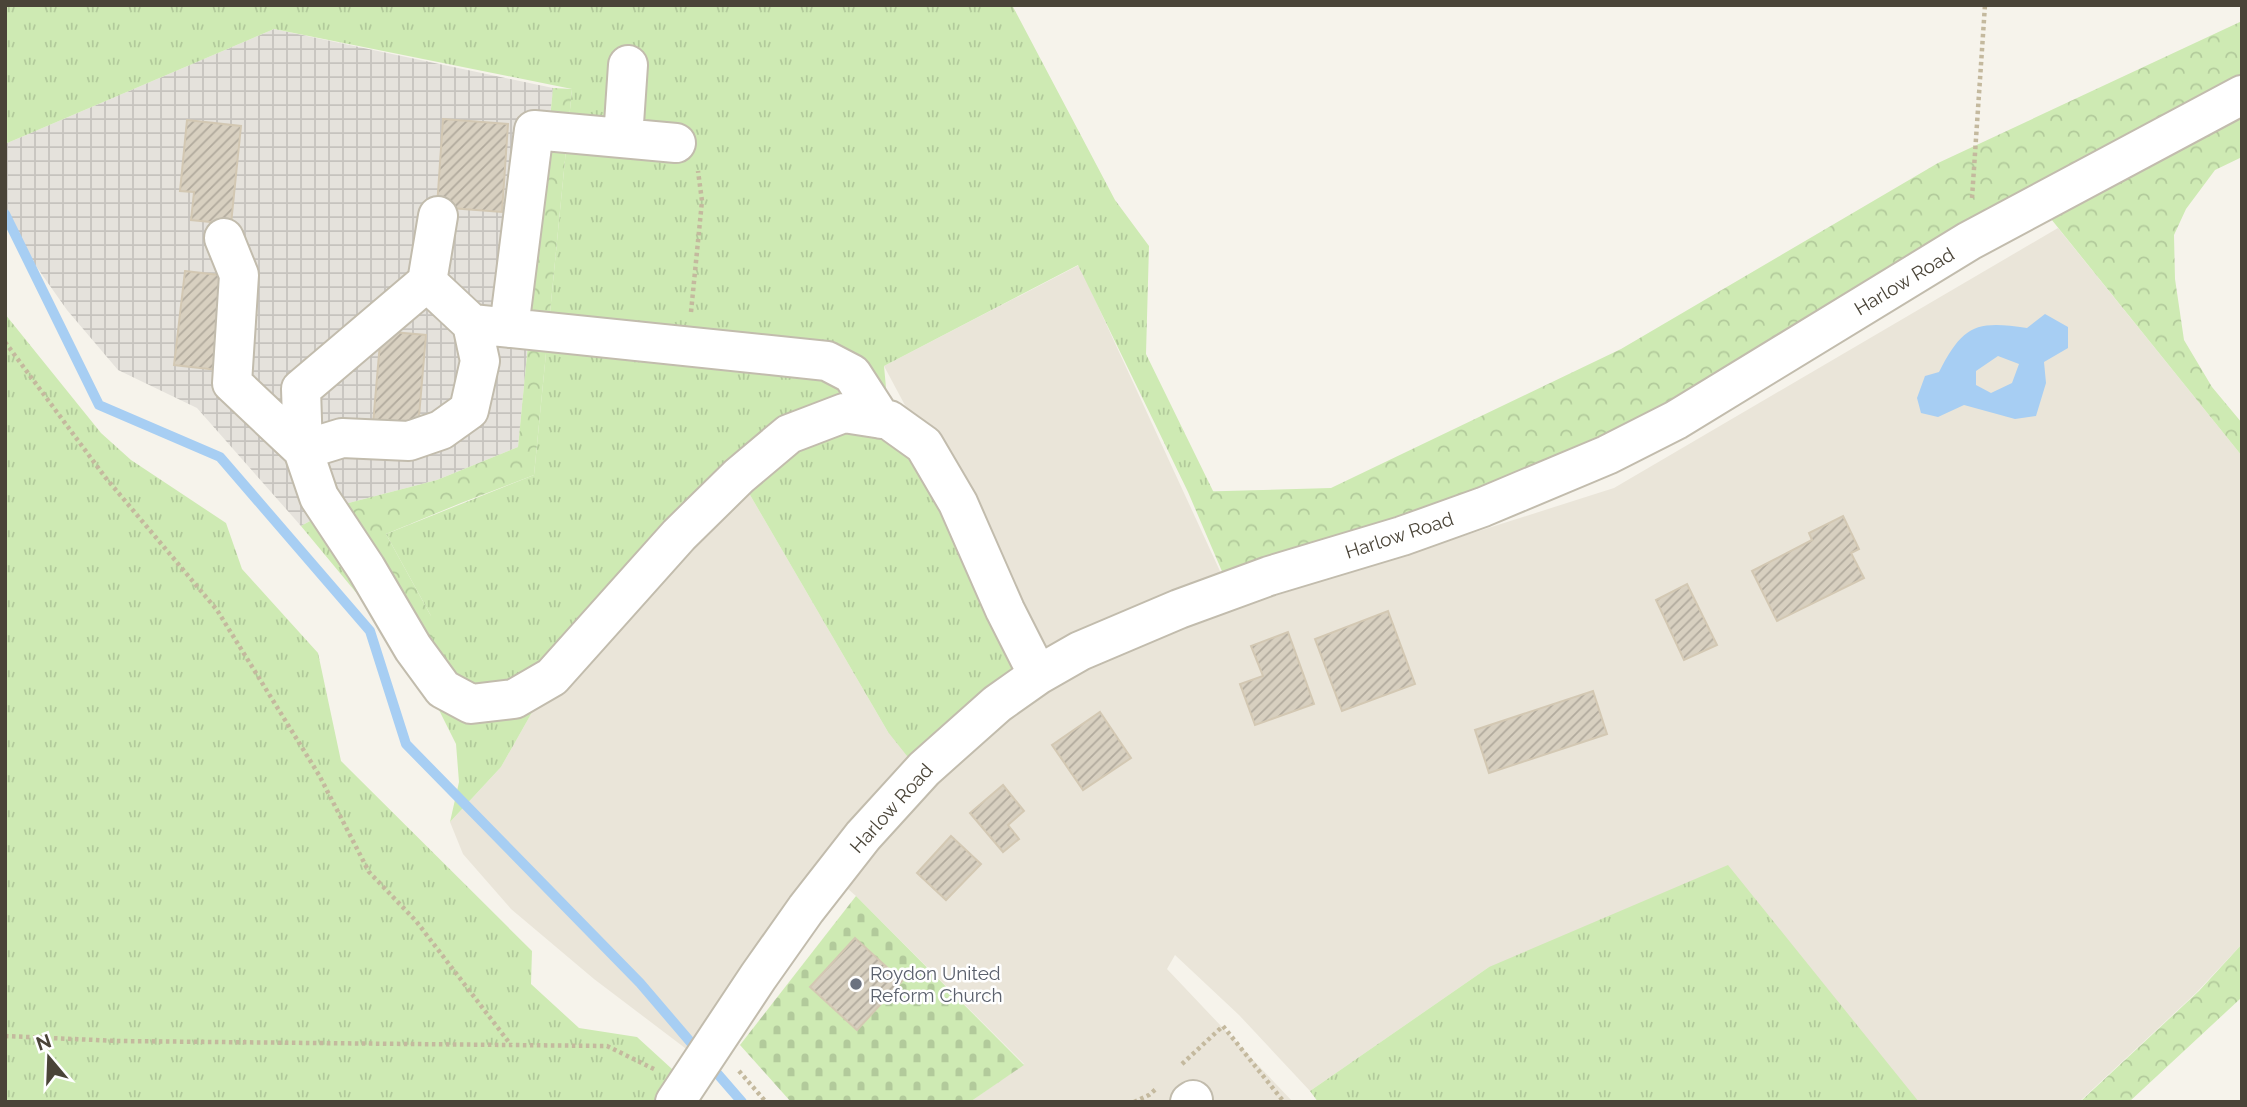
<svg xmlns="http://www.w3.org/2000/svg" width="2247" height="1107" font-family="Raleway,sans-serif">
<defs>
<pattern id="industrial-grid" width="8" height="8" patternUnits="userSpaceOnUse" patternTransform="scale(1.75)"><rect width="8" height="8" fill="#e5e2dc"/><path d="M0 4h8M4 0v8" fill="none" stroke="#c6c3be"/></pattern>
<pattern id="grass-tufts" width="24" height="20" patternUnits="userSpaceOnUse" patternTransform="scale(1.75)"><rect width="24" height="20" fill="#ceeab3"/><path d="M3 7l-1-3M5 7V3M7 7l1-3M15 17l-1-3M17 17v-4M19 17l1-3" fill="none" stroke="#b2ca9b"/></pattern>
<pattern id="forest-crowns" width="20" height="18" patternUnits="userSpaceOnUse" patternTransform="scale(1.75)"><rect width="20" height="18" fill="#ceeab3"/><path d="M2 6a3 3 0 1 1 6 0M12 15a3 3 0 1 1 6 0" fill="none" stroke="#b2ca9b"/></pattern>
<pattern id="cemetery-stones" width="16" height="16" patternUnits="userSpaceOnUse" patternTransform="scale(1.75)"><rect width="16" height="16" fill="#ceeab3"/><path d="M2 7V4a2 2 0 0 1 4 0v3zM10 15v-3a2 2 0 0 1 4 0v3z" fill="#b2ca9b"/></pattern>
<pattern id="building-hatch" width="6" height="6" patternUnits="userSpaceOnUse" patternTransform="scale(1.75)"><rect width="6" height="6" fill="#d8d0c0"/><path d="M-1 1l2-2M0 6l6-6M5 7l2-2" fill="none" stroke="#b1aa9d"/></pattern>
</defs>
<rect width="100%" height="100%" fill="#f6f3eb"/>
<path fill="#eae5d9" d="M2058,228L2242,456V944L2196,993L2079,1102H1917L1489,967L1310,1091L1239,1015L1175,955L1167,969L1293,1102H970L1024,1064L856,896L824,868L689,1051L594,979L511,909L463,854L450,822L501,767L552,677L739,476L888,732L1042,662L884,366L1079,265L1237,608L1614,488Z"/>
<path fill="url(#industrial-grid)" d="M274,29L553,88L518,447L437,480L337,506L301,526L197,408L118,370L67,310L31,259L5,213V144Z"/>
<path fill="url(#grass-tufts)" d="M5,5H1012L1115,200L1149,246L1146,354L1214,493L1188,492L1078,265L884,366L889,420L1042,663L915,766L888,732L739,476L552,677L501,767L450,822L459,782L456,744L436,704L397,642L301,526L337,506L431,616L386,534L534,475L572,89L274,29L5,144Z
M5,314L101,433L131,460L226,523L242,569L318,653L341,761L532,951L531,984L579,1028L637,1037L684,1080L668,1102H5Z
M1728,865L1919,1102H1318L1310,1091L1489,967Z"/>
<path fill="url(#forest-crowns)" d="M2242,21V157L2215,170L2186,209L2174,235L2175,279L2184,340L2212,387L2242,423V456L2039,204L1607,455L1230,590L1188,492L1331,488L1621,349L1938,163Z
M553,88L572,89L534,475L461,503L386,534L431,616L434,652L337,506L437,480L518,447Z
M2242,944L2240,999L2129,1102H2080L2199,991Z"/>
<path fill="url(#cemetery-stones)" d="M856,896L1024,1065L970,1102H791L740,1045Z"/>
<path fill="#a7cef3" fill-rule="evenodd" d="M2045,314L2068,327V348L2044,362L2046,383L2036,416L2015,419L1964,405L1938,417L1921,413L1917,398L1925,376L1939,372C1963,325 1976,320 2027,328ZM1998,356L2019,364L2012,383L1991,393L1976,385V371Z"/>
<g fill="none" stroke-linecap="round" stroke-linejoin="round">
<path stroke="#a7cef3" stroke-width="10" d="M5,214L99,405L220,457L370,631L406,744L640,983L699,1052
M709,1064L742,1102"/>
</g>
<path fill="url(#building-hatch)" stroke="#d3c8b3" stroke-width="2" d="M443,119L508,124L502,212L437,207Z
M187,120L241,126L231,224L191,220L194,192L180,191Z
M185,271L228,276L217,370L174,365Z
M381,331L426,335L418,428L373,424Z
M1843,516L1859,549L1851,553L1864,578L1777,621L1752,571L1812,540L1809,533Z
M1687,584L1717,645L1684,660L1656,600Z
M1388,611L1415,684L1342,711L1315,639Z
M1288,632L1314,704L1255,725L1240,684L1263,676L1251,646Z
M1593,691L1607,734L1489,773L1475,730Z
M1100,712L1131,758L1083,790L1052,745Z
M1003,785L1024,811L1008,825L1019,839L1003,852L970,813Z
M951,836L981,864L946,900L917,873Z
M855,938L902,981L857,1030L810,987Z"/>
<g fill="none" stroke-linecap="round" stroke-linejoin="round">
<g stroke="#c2bcad" stroke-width="42">
<path id="minor" d="M623,138L628,65
M438,216L427,282L301,389L303,450L319,497L366,568L413,648L443,689L471,704L514,699L552,677L679,535L739,476L789,434L844,413L889,420L924,445L958,503L1005,610L1038,675
M224,238L239,275L232,383L303,450L342,438L409,441L441,430L469,410L480,361L472,324L427,282
M472,324L827,361L852,374L881,419
M509,328L534,130L676,143
M675,1102L758,977L806,909L863,836L924,769L997,704L1038,675L1080,651L1179,609L1269,576L1402,536L1483,507L1607,455L1676,420L1969,241L2242,95
M1190,1102L1193,1100"/>
</g>
<path stroke="#c4b99e" stroke-width="4.5" stroke-dasharray="3.5 3.5" stroke-linecap="butt" d="M1972,198L1985,5
M691,312L702,201L698,171
M5,342L105,477L217,610L319,775L369,872L416,921L511,1045
M5,1036L118,1041L607,1046L654,1069
M1182,1064L1223,1026L1284,1102
M739,1071L766,1102
M1134,1102L1149,1095L1156,1089"/>
<use href="#minor" stroke="#fff" stroke-width="38"/>
</g>
<circle fill="#6b7280" stroke="#fff" stroke-width="2.5" cx="856" cy="984" r="7"/>
<g text-anchor="middle" stroke-width="5" stroke-linejoin="round" paint-order="stroke">
<g font-size="19" fill="#4a4438" stroke="#fff">
<text transform="translate(1904 281) rotate(-31)" y="7">Harlow Road</text>
<text transform="translate(1399 535) rotate(-18)" y="7">Harlow Road</text>
<text transform="translate(891 808) rotate(-48)" y="7">Harlow Road</text>
</g>
<g font-size="19" fill="#5b616d" stroke="#fff" text-anchor="start">
<text x="870" y="980">Roydon United<tspan x="870" dy="22">Reform Church</tspan></text>
</g>
</g>
<rect width="2247" height="1107" fill="none" stroke="#4a4438" stroke-width="14"/>
<g transform="translate(49 1058) rotate(341)" stroke="#ffffff" stroke-width="5" paint-order="stroke">
<path d="M0-5L12 26L0 18L-12 26Z" fill="#4a4438"/>
<text y="-10" font-size="19" font-weight="bold" text-anchor="middle" fill="#4a4438">N</text>
</g>
</svg>
